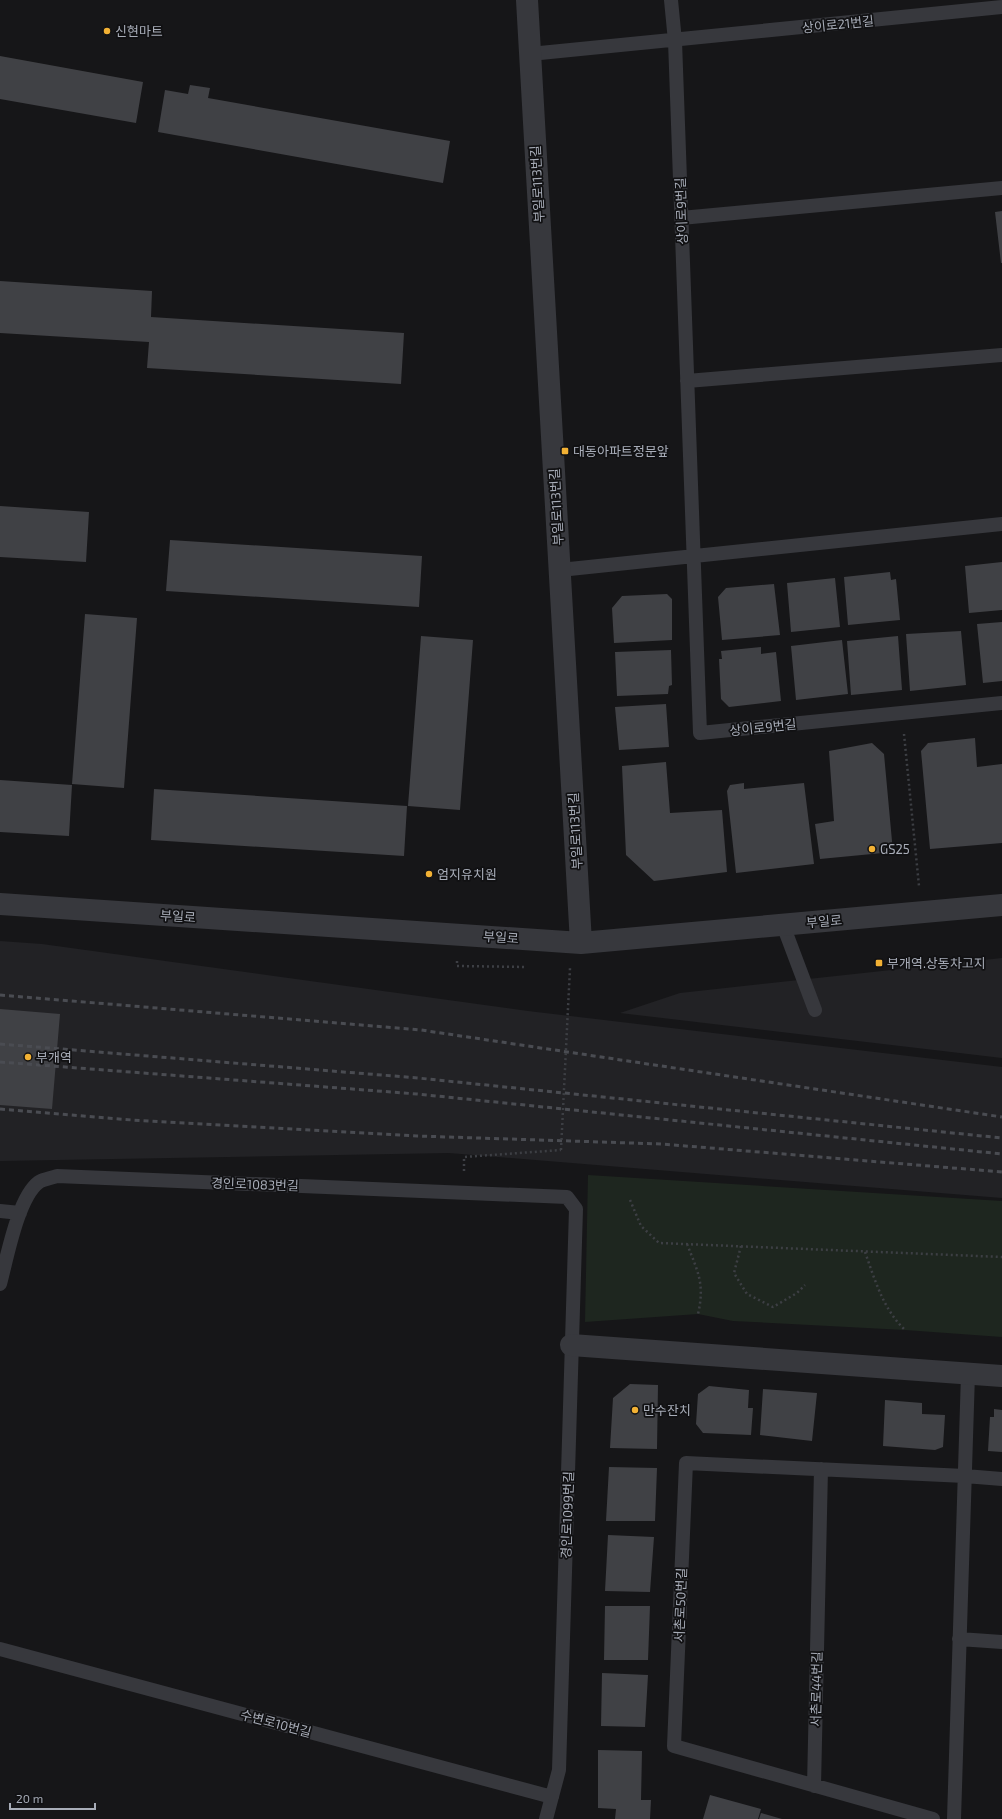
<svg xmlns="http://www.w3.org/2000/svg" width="1002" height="1819" font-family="'Exo 2','Noto Sans KR',sans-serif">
<rect width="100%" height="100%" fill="#161618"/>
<path fill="#222225" d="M0,941L42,944L528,1011L1002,1067V1198L449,1153L0,1161Z
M1002,958V1058L620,1013L680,993Z"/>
<path fill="#1e261f" d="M588,1175L1002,1201V1337L905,1330L733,1321L698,1314L585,1322Z"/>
<path fill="#404145" d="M0,56L143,82L136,123L0,99Z
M190,85L210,88L208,98L450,141L443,183L158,132L165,90L188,94Z
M1002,211V263H1001L995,212Z
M0,281L152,291L151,317L404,333L401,384L147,368L149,342L0,333Z
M0,506L89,512L86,562L0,557Z
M170,540L422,556L419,607L166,591Z
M1002,562V610L969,613L965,566Z
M890,572L891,580L896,579L900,620L848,625L844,577Z
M835,578L840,627L791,632L787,583Z
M774,584L780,635L722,640L718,597L726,588Z
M667,594L672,599V640L614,643L612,608L622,596Z
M85,614L137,618L124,788L72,784Z
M1002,622V681L983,683L977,624Z
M961,631L966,685L910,691L906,634Z
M421,636L473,640L460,810L408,806Z
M898,636L902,690L851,695L847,641Z
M842,640L848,694L796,700L791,646Z
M761,647V654L776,652L781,701L729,707L721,699L719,659H722L721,651Z
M671,650L672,685L669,686L668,694L617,696L615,652Z
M666,704L669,747L619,750L615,707Z
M975,738L977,767L1002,764V843L930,849L921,751L928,743Z
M872,743L884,754L893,852L820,859L815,824L834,821L829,751Z
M666,762L670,813L722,810L727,872L654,881L626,855L622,766Z
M0,780L72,785L69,836L0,832Z
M744,783V789L804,783L814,864L736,873L727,791L730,785Z
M154,789L407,806L404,856L151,840Z
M0,1009L60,1014L52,1109L0,1105Z
M630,1384L658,1385L657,1449L610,1448L613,1398Z
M709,1386L749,1390L748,1408H753L751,1435L703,1433L696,1424L698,1394Z
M763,1389L817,1393L812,1441L760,1435Z
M885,1400L922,1403V1414L945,1415L943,1447L935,1450L883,1446Z
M994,1409L1002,1410V1452L988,1451L990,1417H994Z
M609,1467L657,1468L655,1521H606Z
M608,1535L654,1537L650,1592L605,1591Z
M605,1606H650L648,1660H604Z
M602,1673L648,1675L645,1727L601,1726Z
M598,1750L642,1751L641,1800H651L650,1819H615L616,1809L598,1808Z
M710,1795L761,1809L758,1819H703Z
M761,1813L782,1819H759Z"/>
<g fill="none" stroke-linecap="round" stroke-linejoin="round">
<path stroke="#3d3f44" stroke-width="2.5" stroke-dasharray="2 3" stroke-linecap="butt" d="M904,734L919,886
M457,961V966L527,967
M464,1171V1157L561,1150
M630,1200L641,1226L659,1243L1002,1257
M687,1244C698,1272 705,1284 698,1314
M741,1246L734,1273L747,1294L773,1307L797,1293L805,1285
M865,1252C875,1280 883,1309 905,1330"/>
<path stroke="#37383d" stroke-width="14" d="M671,0L675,41L700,733L1002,703
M530,54L1002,7
M681,218L1002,188
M687,381L1002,355
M560,570L1002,524
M783,925L815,1010
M0,1211L20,1213
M0,1284C7,1258 18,1197 39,1182C44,1179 52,1178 57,1176L567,1197L576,1209L559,1770L546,1819
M959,1639L1002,1642
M0,1649L552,1797
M814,1786L821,1469
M933,1819L674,1746L686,1463L965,1476L1002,1479
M954,1819L968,1374"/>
<path stroke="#37383d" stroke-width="22" d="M571,1345L1002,1376"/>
<path stroke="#37383d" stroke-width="22" d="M527,0L581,943
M0,904L581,943L1002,905"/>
<path stroke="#4a4c52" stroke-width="3" stroke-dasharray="5 4" stroke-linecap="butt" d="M0,995L421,1030L1002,1117
M0,1044L418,1078L1002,1138
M0,1062L417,1094L1002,1154
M0,1109L132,1120L417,1136L662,1144L1002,1172"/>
<path stroke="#3d3f44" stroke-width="2.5" stroke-dasharray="2 3" stroke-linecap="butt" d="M561,1150L570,968"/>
</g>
<g fill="#f2b134" stroke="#111113" stroke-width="1.5">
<circle cx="107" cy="31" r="4"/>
<rect x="561" y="447" width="8" height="8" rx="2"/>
<circle cx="872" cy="849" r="4"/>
<circle cx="429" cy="874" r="4"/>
<rect x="875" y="959" width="8" height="8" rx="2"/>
<circle cx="28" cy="1057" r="4"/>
<circle cx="635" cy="1410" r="4"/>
</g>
<g text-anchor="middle" stroke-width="3.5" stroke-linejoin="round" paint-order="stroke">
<g font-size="13" fill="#a8adb8" stroke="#111113">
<text transform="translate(838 24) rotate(-6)" y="5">상이로21번길</text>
<text transform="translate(537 184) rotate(-93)" y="5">부일로113번길</text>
<text transform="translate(681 211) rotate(-92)" y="5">상이로9번길</text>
<text transform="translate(556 507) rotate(-93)" y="5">부일로113번길</text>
<text transform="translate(763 727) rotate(-6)" y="5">상이로9번길</text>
<text transform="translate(575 831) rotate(-93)" y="5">부일로113번길</text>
<text transform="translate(178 916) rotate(4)" y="5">부일로</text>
<text transform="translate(824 921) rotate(-5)" y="5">부일로</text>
<text transform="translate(501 937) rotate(4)" y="5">부일로</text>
<text transform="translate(255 1184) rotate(2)" y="5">경인로1083번길</text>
<text transform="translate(567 1515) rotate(-88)" y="5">경인로1099번길</text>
<text transform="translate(680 1605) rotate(-88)" y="5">서촌로50번길</text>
<text transform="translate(816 1689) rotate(-89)" y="5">서촌로44번길</text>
<text transform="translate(276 1723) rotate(15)" y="5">수변로10번길</text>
</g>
<g font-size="13" fill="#a8adb8" stroke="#111113" text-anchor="start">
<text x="115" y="36">신현마트</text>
<text x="573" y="456">대동아파트정문앞</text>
<text x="880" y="854">GS25</text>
<text x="437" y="879">엄지유치원</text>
<text x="887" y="968">부개역.상동차고지</text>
<text x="36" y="1062">부개역</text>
<text x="643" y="1415">만수잔치</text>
</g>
</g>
<path d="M10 1803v6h85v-6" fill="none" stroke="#a8adb8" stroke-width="2"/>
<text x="16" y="1803" font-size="12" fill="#a8adb8" stroke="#111113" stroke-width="3" paint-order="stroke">20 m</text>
</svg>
